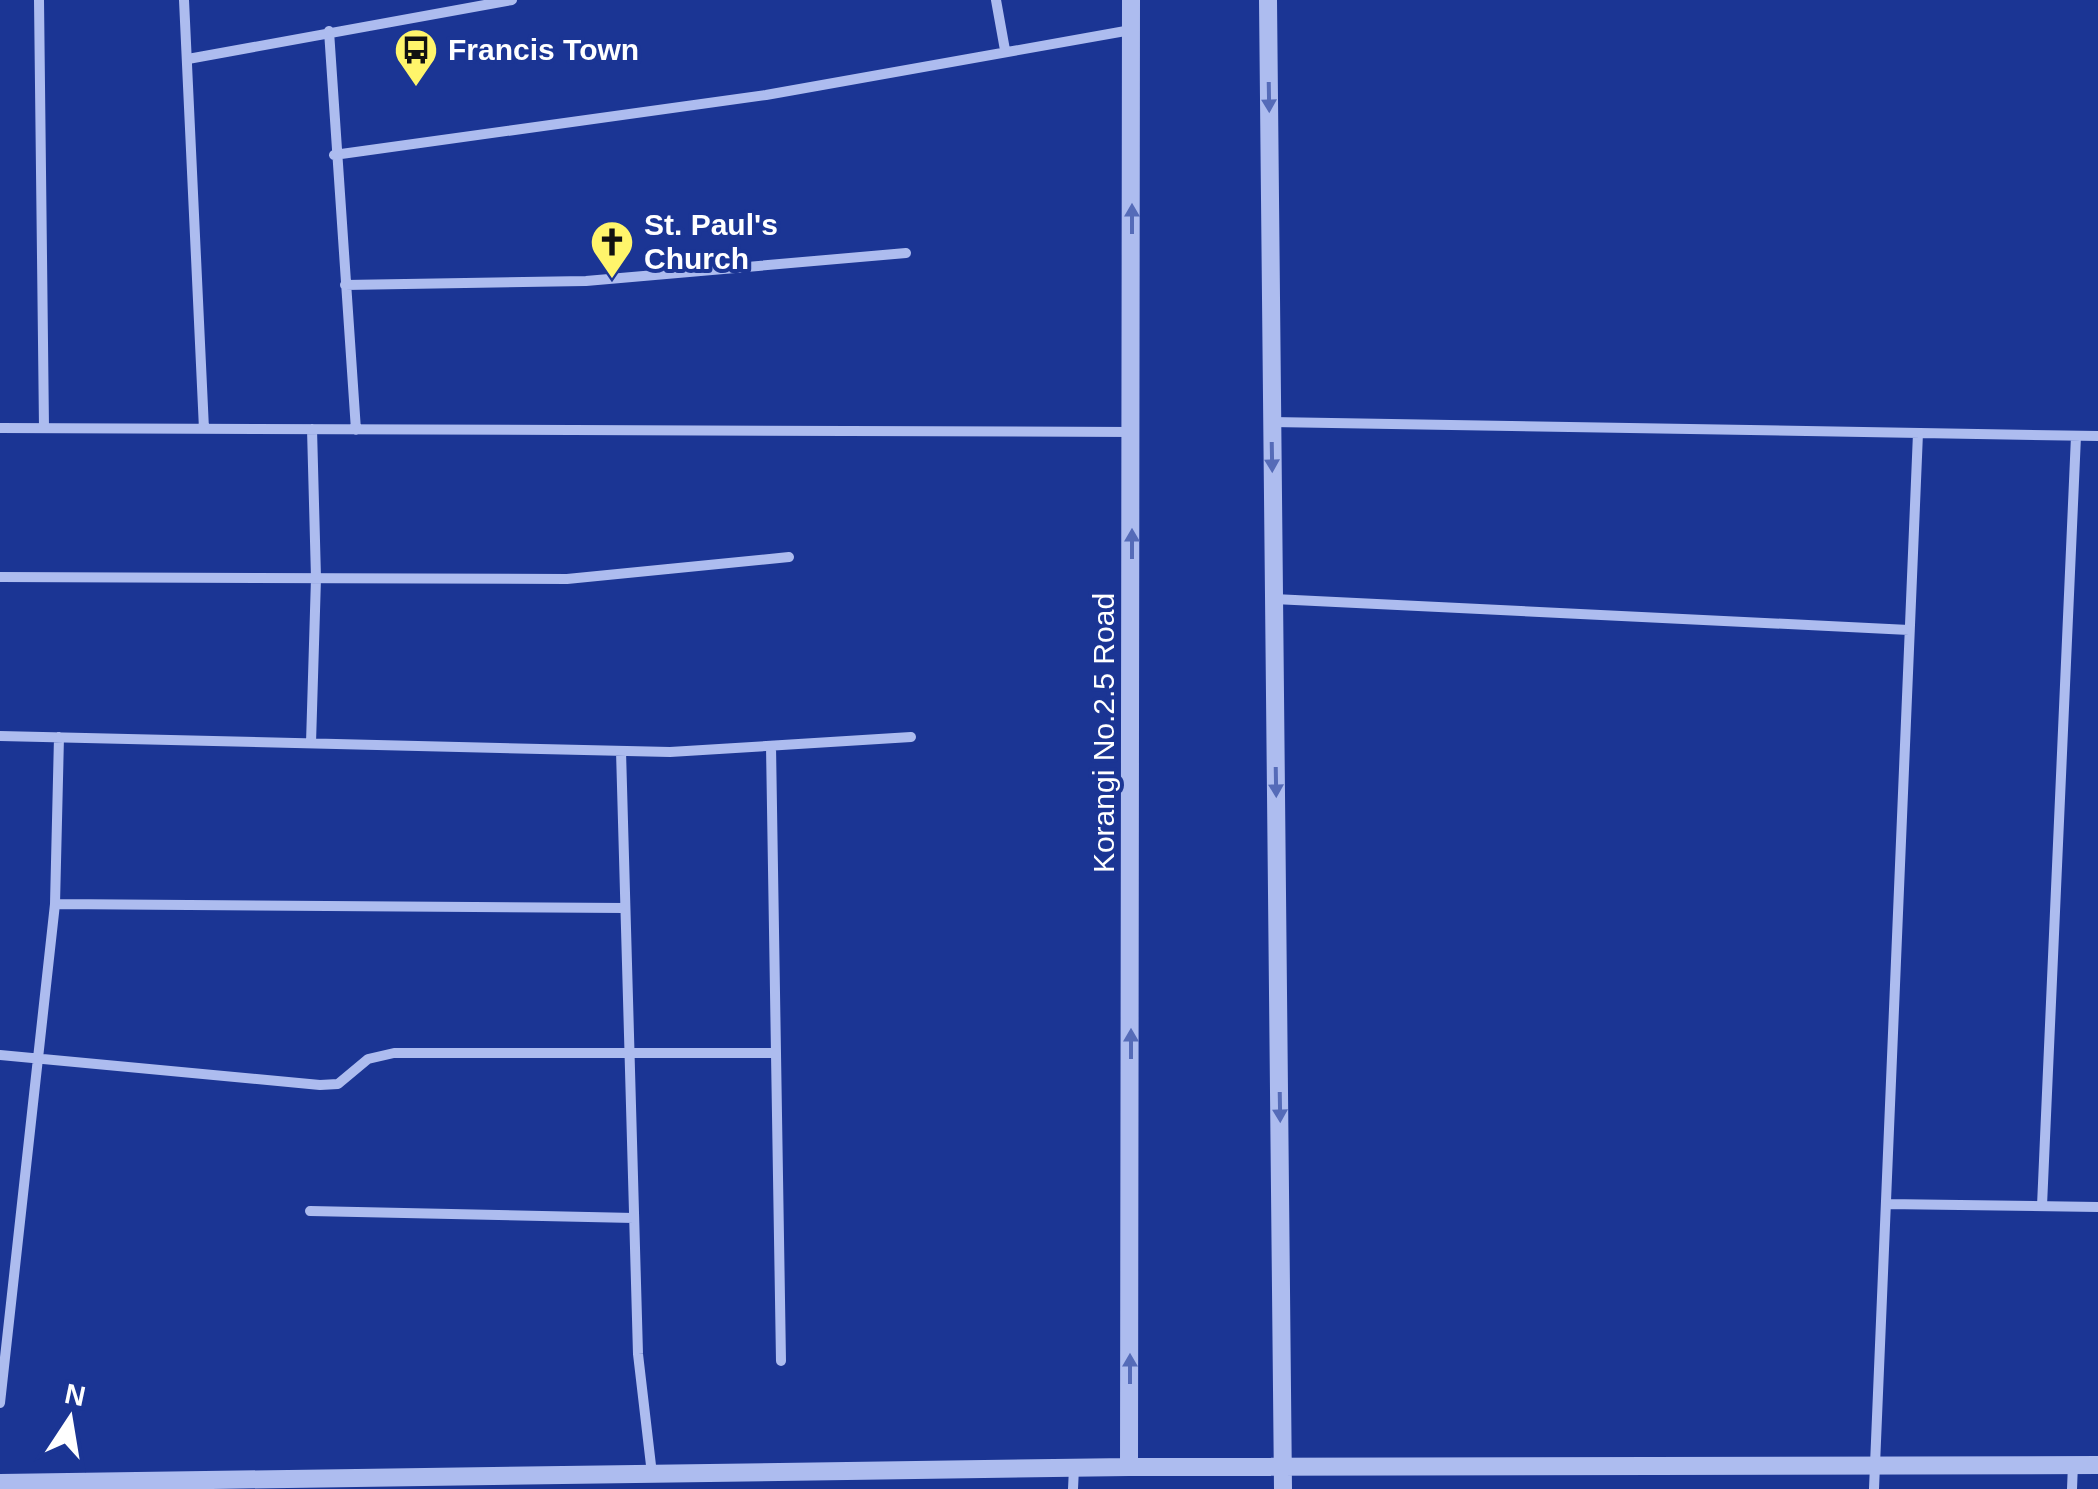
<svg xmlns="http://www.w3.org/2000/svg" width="2098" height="1489" font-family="Helvetica,sans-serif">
<rect width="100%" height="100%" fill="#1b3594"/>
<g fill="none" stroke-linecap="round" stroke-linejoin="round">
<path stroke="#adbcef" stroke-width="10" d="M39,0L44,428
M184,0L204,429
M996,0L1005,50
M329,31L356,430
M188,59L512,0
M334,155L766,95L1131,30
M345,285L586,281L906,253
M1272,422L2098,436
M0,428L1133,432
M0,577L567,579L789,557
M1274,599L1909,630
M0,736L670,752L911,737
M311,743L316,578L312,429
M771,746L781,1361
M621,751L638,1354L652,1474
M55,904L625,908
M0,1055L320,1085L338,1084L368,1059L394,1053H776
M1886,1204L2098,1207
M2042,1206L2076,436
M310,1211L634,1218
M0,1403L55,904L59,737
M1073,1489L1074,1468
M1874,1489L1918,433
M2072,1489L2073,1464"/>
<path stroke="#adbcef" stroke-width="18" d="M1268,0L1283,1489
M1129,1467L1131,0
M0,1483L1129,1467L2098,1465"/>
</g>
<defs><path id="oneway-solid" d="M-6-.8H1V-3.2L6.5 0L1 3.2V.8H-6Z" transform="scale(2.5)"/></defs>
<g fill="#556bb8">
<use href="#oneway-solid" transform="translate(1269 97) rotate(89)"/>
<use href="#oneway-solid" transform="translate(1132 219) rotate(-90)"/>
<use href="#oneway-solid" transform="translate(1272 457) rotate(89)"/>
<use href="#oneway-solid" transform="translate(1132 544) rotate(-90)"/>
<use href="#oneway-solid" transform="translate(1276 782) rotate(89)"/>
<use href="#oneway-solid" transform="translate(1131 1044) rotate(-90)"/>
<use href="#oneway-solid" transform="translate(1280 1107) rotate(89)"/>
<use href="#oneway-solid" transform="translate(1130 1369) rotate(-90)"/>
</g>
<defs>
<g id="bus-pin" transform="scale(2.25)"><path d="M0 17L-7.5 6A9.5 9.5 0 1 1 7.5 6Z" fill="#fff56b" stroke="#1b3594"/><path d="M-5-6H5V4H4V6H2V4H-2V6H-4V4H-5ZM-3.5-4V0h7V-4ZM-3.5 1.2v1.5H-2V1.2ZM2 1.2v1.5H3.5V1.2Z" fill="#111"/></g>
<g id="church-pin" transform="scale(2.25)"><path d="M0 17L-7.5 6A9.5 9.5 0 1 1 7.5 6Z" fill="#fff56b" stroke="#1b3594"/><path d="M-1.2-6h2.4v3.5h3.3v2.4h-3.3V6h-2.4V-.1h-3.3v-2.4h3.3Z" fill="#111"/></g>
</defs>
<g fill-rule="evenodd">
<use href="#bus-pin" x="416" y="50"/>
<use href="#church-pin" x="612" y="242"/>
</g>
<g text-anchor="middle" stroke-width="8" stroke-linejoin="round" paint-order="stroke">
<g font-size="30" font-weight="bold" fill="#fff" stroke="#1b3594" text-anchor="start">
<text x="448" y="60">Francis Town</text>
<text x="644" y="235">St. Paul's<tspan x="644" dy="34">Church</tspan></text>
</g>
<g font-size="30" fill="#fff" stroke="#1b3594">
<text transform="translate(1104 733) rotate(-90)" y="10">Korangi No.2.5 Road</text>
</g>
</g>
<g transform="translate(70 1419) rotate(12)" stroke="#1b3594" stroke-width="8" paint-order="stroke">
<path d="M0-8L18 38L0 25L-18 38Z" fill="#ffffff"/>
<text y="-15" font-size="28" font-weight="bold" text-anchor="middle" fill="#ffffff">N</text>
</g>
</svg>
